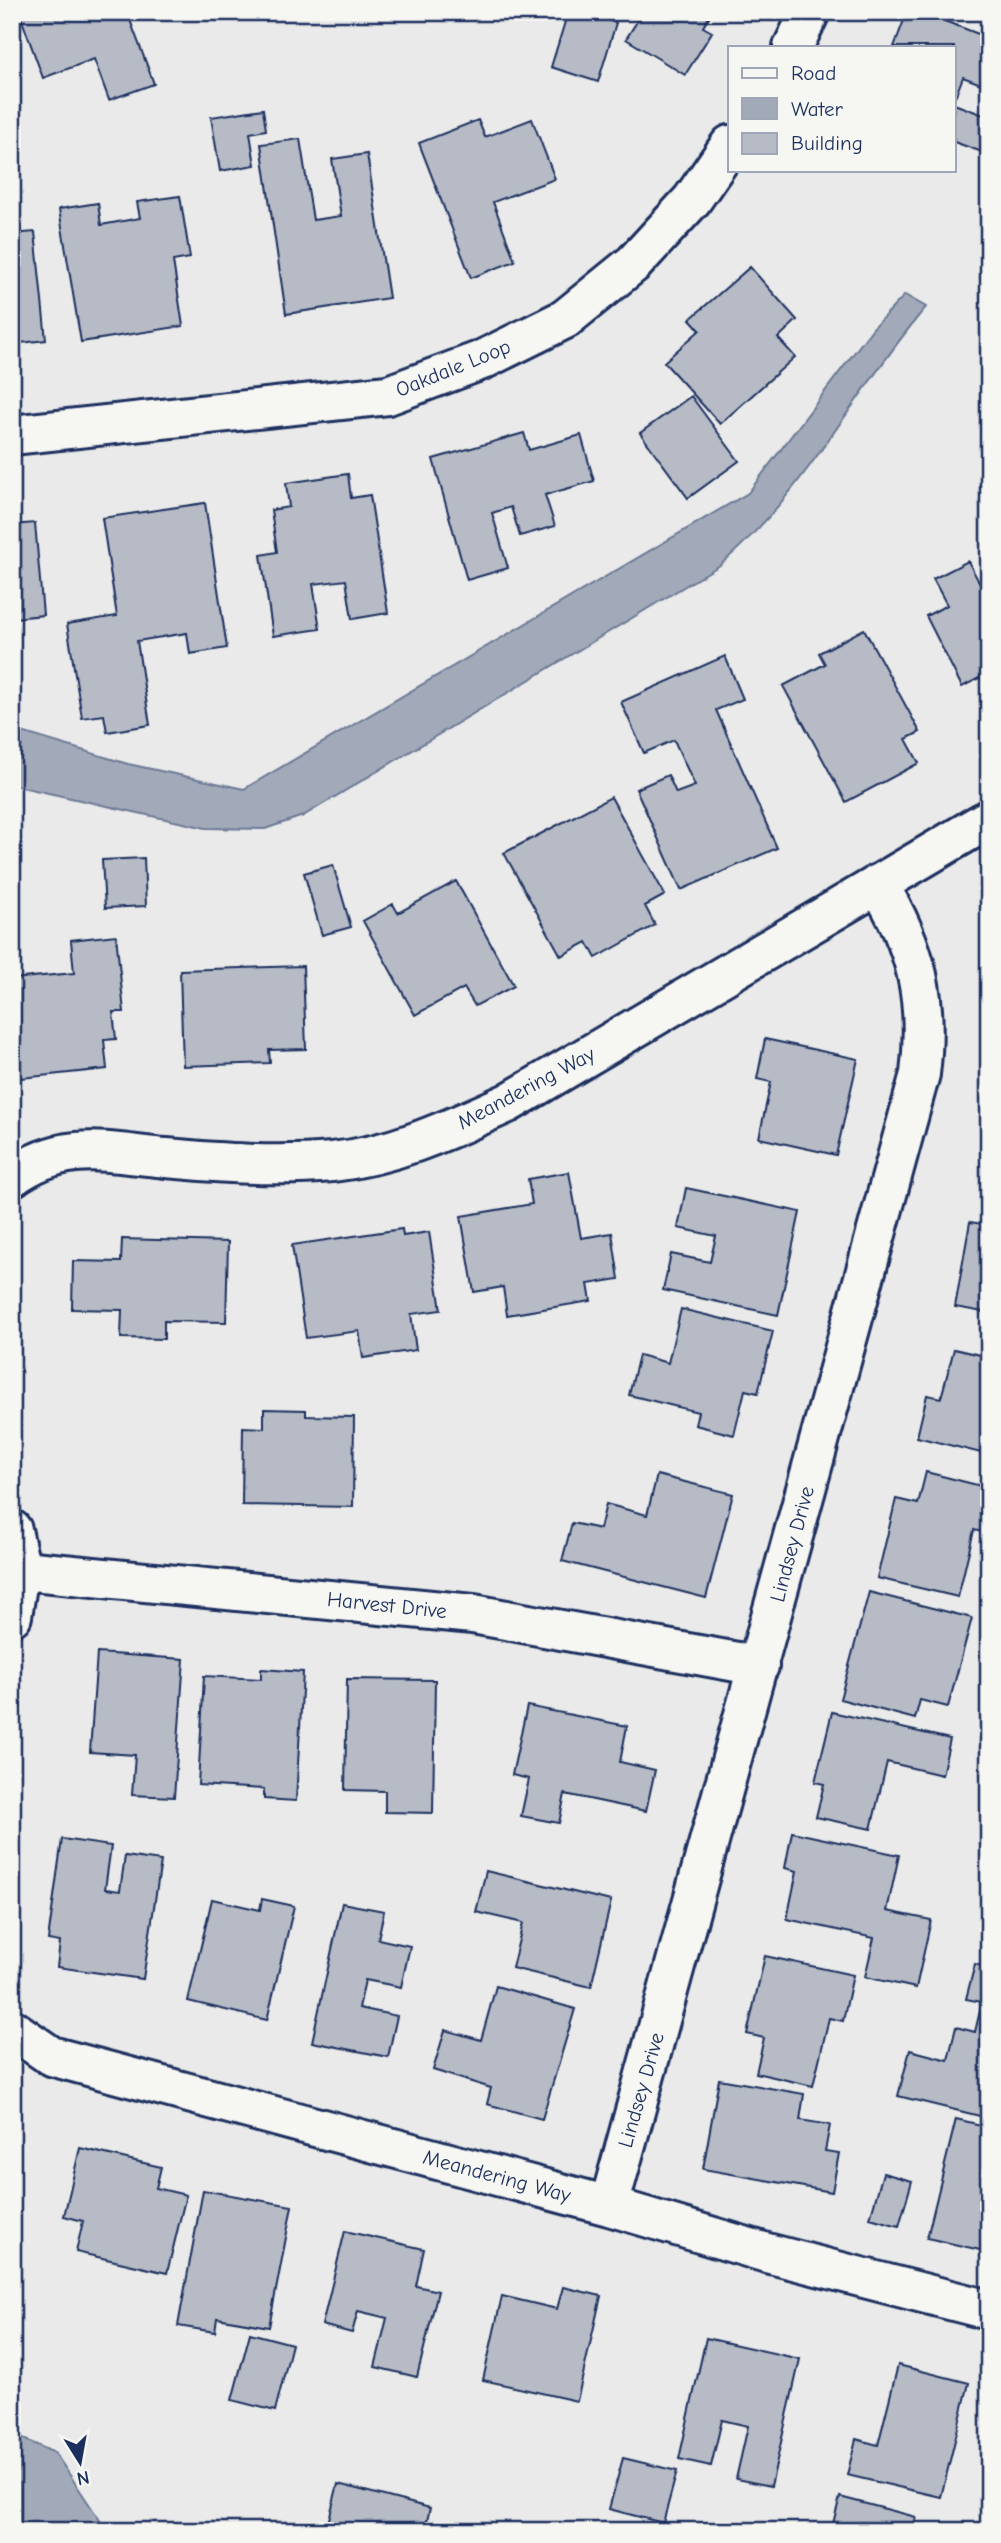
<svg xmlns="http://www.w3.org/2000/svg" width="1001" height="2543" font-family="'Comic Neue',sans-serif">
<rect width="100%" height="100%" fill="#e9eae9"/>
<filter id="ink" filterUnits="userSpaceOnUse"><feTurbulence type="fractalNoise" baseFrequency=".0143" numOctaves="2"/><feDisplacementMap in="SourceGraphic" scale="14" xChannelSelector="R" yChannelSelector="G"/><feConvolveMatrix kernelMatrix="1 2 1 2 8 2 1 2 1" color-interpolation-filters="sRGB"/></filter>
<g filter="url(#ink)">
<path fill="#a2aaba" stroke="#6c7995" stroke-width="2" d="M905,295L926,307C855,391 804,494 720,565L303,816L265,829L206,828L12,785V729L128,764L244,789L748,493L873,328Z
M12,2434L55,2453L107,2531H12Z"/>
<path fill="#b6bbc6" stroke="#1b2f5e" stroke-width="2" d="M19,12H127L154,84L109,100L94,59L43,78Z
M568,12H584L616,23L598,82L551,67Z
M643,12H712L703,27L712,32L685,75L626,39Z
M907,12H921L989,38V87L963,77L954,100V47H894Z
M954,104L989,117V144L985,153L954,142Z
M263,109L266,130L250,133L255,165L220,171L211,117Z
M532,119L555,179L493,202L515,261L471,278L419,143L478,120L485,137Z
M300,139L313,220L341,216L332,159L367,154L389,298L286,314L261,144Z
M180,196L190,258L173,261L183,326L81,342L59,209L98,203L101,225L140,218L137,202Z
M35,232L46,340L12,344V234Z
M750,267L797,320L778,338L795,357L720,424L664,362L700,330L690,319Z
M691,396L739,461L688,498L640,433Z
M524,433L529,450L581,435L594,481L545,495L555,526L520,536L511,507L492,513L508,568L467,580L433,459Z
M348,474L351,498L370,495L388,613L352,619L346,580L313,584L320,629L273,636L261,555L277,552L271,510L289,507L286,483Z
M205,503L227,648L190,654L187,633L137,641L150,725L107,732L104,715L82,718L67,624L117,616L102,518Z
M35,523L43,615L15,618L17,642H12V525Z
M968,561L980,584L989,579V673L962,687L926,616L947,605L933,579Z
M864,629L920,732L906,739L919,763L846,802L783,686L825,664L819,653Z
M725,656L743,699L716,710L777,848L681,890L636,789L668,775L676,793L695,786L674,740L644,753L621,702Z
M611,797L665,895L645,906L655,925L596,958L587,942L561,956L504,853Z
M144,858L146,906L105,908L102,860Z
M333,865L351,927L322,935L304,873Z
M456,881L514,986L475,1006L464,988L415,1015L363,921L393,904L398,913Z
M116,935L124,1012H113L116,1039L104,1040L107,1069L12,1079V979L74,973L71,940Z
M303,966L306,1049L269,1050L270,1063L183,1066L180,970Z
M765,1039L858,1059L836,1155L759,1138L771,1082L757,1079Z
M569,1172L581,1238L612,1233L619,1279L588,1284L591,1301L507,1315L503,1287L474,1292L461,1216L532,1204L528,1179Z
M686,1188L800,1212L778,1315L663,1290L671,1254L710,1262L716,1236L678,1228Z
M970,1222L989,1225V1313L955,1307Z
M402,1229L403,1236L429,1232L441,1310L411,1314L416,1350L363,1358L359,1331L306,1338L292,1245Z
M122,1239L228,1242L226,1322L164,1321V1339L121,1338L122,1310L72,1309L73,1261L121,1262Z
M681,1309L773,1331L758,1393L745,1390L734,1435L695,1425L698,1412L629,1395L639,1355L668,1363Z
M954,1349L989,1357V1455L917,1437L927,1395L941,1398Z
M264,1409L306,1410V1416L354,1417L353,1507L242,1505L243,1427L264,1428Z
M926,1472L989,1488L986,1533L974,1530L958,1597L877,1578L896,1499L918,1504Z
M657,1475L733,1494L706,1598L562,1561L572,1523L600,1529L606,1504L647,1515Z
M869,1592L972,1618L948,1707L920,1700L915,1719L840,1699Z
M97,1653L184,1659L174,1797L132,1795L135,1755L90,1752Z
M261,1669L303,1672L296,1801L264,1799V1789L198,1785L204,1676L261,1679Z
M347,1679L435,1680L433,1813L385,1812V1791L345,1790Z
M527,1706L627,1726L620,1762L655,1770L646,1811L565,1794L559,1823L521,1816L529,1779L512,1775Z
M832,1712L950,1739L942,1775L887,1762L871,1829L816,1817L824,1784L815,1782Z
M792,1832L899,1855L887,1911L931,1920L916,1988L865,1977L874,1938L787,1919L797,1871L785,1868Z
M62,1839L111,1846L105,1889L120,1891L125,1856L161,1861L143,1979L57,1967L60,1942L48,1940Z
M486,1871L611,1901L591,1987L512,1968L523,1923L476,1912Z
M212,1899L260,1910L262,1899L294,1906L267,2020L188,2001Z
M342,1903L384,1911L378,1939L410,1946L401,1987L365,1980L359,2008L397,2016L388,2057L312,2042Z
M989,1920V1951L982,1949Z
M765,1956L853,1975L843,2021L829,2018L813,2086L756,2073L764,2038L747,2034Z
M975,1964L989,1968L988,2118L898,2096L910,2050L948,2060L956,2027L975,2032L982,2002L966,1999Z
M496,1986L575,2009L542,2119L487,2104L491,2088L433,2070L445,2030L481,2040Z
M719,2079L804,2094L800,2120L830,2125L825,2151L839,2153L832,2192L703,2169Z
M956,2119L989,2127V2252L927,2238Z
M80,2148L161,2167L156,2188L186,2195L167,2273L76,2252L83,2221L64,2216Z
M883,2173L912,2181L899,2226L870,2218Z
M203,2190L292,2206L269,2327L217,2318L215,2332L178,2326Z
M345,2231L424,2249L416,2286L438,2291L417,2377L375,2367L387,2318L358,2311L352,2333L322,2325Z
M563,2287L601,2296L577,2401L483,2380L502,2296L557,2309Z
M250,2333L292,2344L275,2411L232,2400Z
M706,2338L800,2359L771,2486L736,2479L748,2426L722,2420L711,2466L679,2459Z
M898,2365L969,2383L941,2497L847,2475L856,2439L878,2445Z
M623,2458L677,2471L663,2523L609,2509Z
M338,2484L430,2508L426,2525L447,2531H326Z
M840,2497L916,2517L912,2531H814L815,2526L831,2531Z"/>
<g fill="none" stroke-linecap="round" stroke-linejoin="round">
<g stroke="#1b2f5e" stroke-width="44">
<path id="minor" d="M793,47L810,12
M12,435L388,395L482,360L565,319L634,263L692,200L730,145
M12,1177C65,1139 108,1153 166,1158C221,1163 277,1167 332,1162C396,1155 450,1129 508,1103L989,819
M12,1530L20,1567L12,1616
M12,1569L473,1614L759,1666
M12,2029L51,2056L609,2206L767,2253L989,2310
M609,2206L920,1074C929,1000 917,947 878,884"/>
</g>
<use href="#minor" stroke="#f6f6f2" stroke-width="38"/>
</g>
</g>
<g text-anchor="middle" stroke-width="5" stroke-linejoin="round" paint-order="stroke">
<g font-size="21" fill="#1b2f5e" stroke="#f6f6f2">
<text transform="translate(453 368) rotate(-22)" y="7">Oakdale Loop</text>
<text transform="translate(526 1088) rotate(-28)" y="7">Meandering Way</text>
<text transform="translate(792 1544) rotate(-75)" y="7">Lindsey Drive</text>
<text transform="translate(387 1605) rotate(6)" y="7">Harvest Drive</text>
<text transform="translate(641 2090) rotate(-74)" y="7">Lindsey Drive</text>
<text transform="translate(497 2176) rotate(15)" y="7">Meandering Way</text>
</g>
</g>
<rect width="1001" height="2543" fill="none" stroke="#f6f6f2" stroke-width="42"/>
<rect x="21" y="21" width="959" height="2501" fill="none" stroke="#1b2f5e" stroke-width="2.5" filter="url(#ink)"/>
<rect x="728" y="46" width="228" height="126" fill="#f6f6f2" stroke="#9ea6b7" stroke-width="2"/>
<rect x="742" y="68" width="35" height="10" fill="#f6f6f2" stroke="#9ea6b7" stroke-width="2"/>
<text x="791" y="80" font-size="21" fill="#1b2f5e">Road</text>
<rect x="742" y="98" width="35" height="21" fill="#a2aaba" stroke="#9ea6b7" stroke-width="2"/>
<text x="791" y="116" font-size="21" fill="#1b2f5e">Water</text>
<rect x="742" y="133" width="35" height="21" fill="#b6bbc6" stroke="#9ea6b7" stroke-width="2"/>
<text x="791" y="150" font-size="21" fill="#1b2f5e">Building</text>
<g transform="translate(80 2462) rotate(169)" stroke="#f6f6f2" stroke-width="5" paint-order="stroke">
<path d="M0-5L12 26L0 18L-12 26Z" fill="#1b2f5e"/>
<text y="-10" font-size="19" font-weight="bold" text-anchor="middle" fill="#1b2f5e">N</text>
</g>
</svg>
